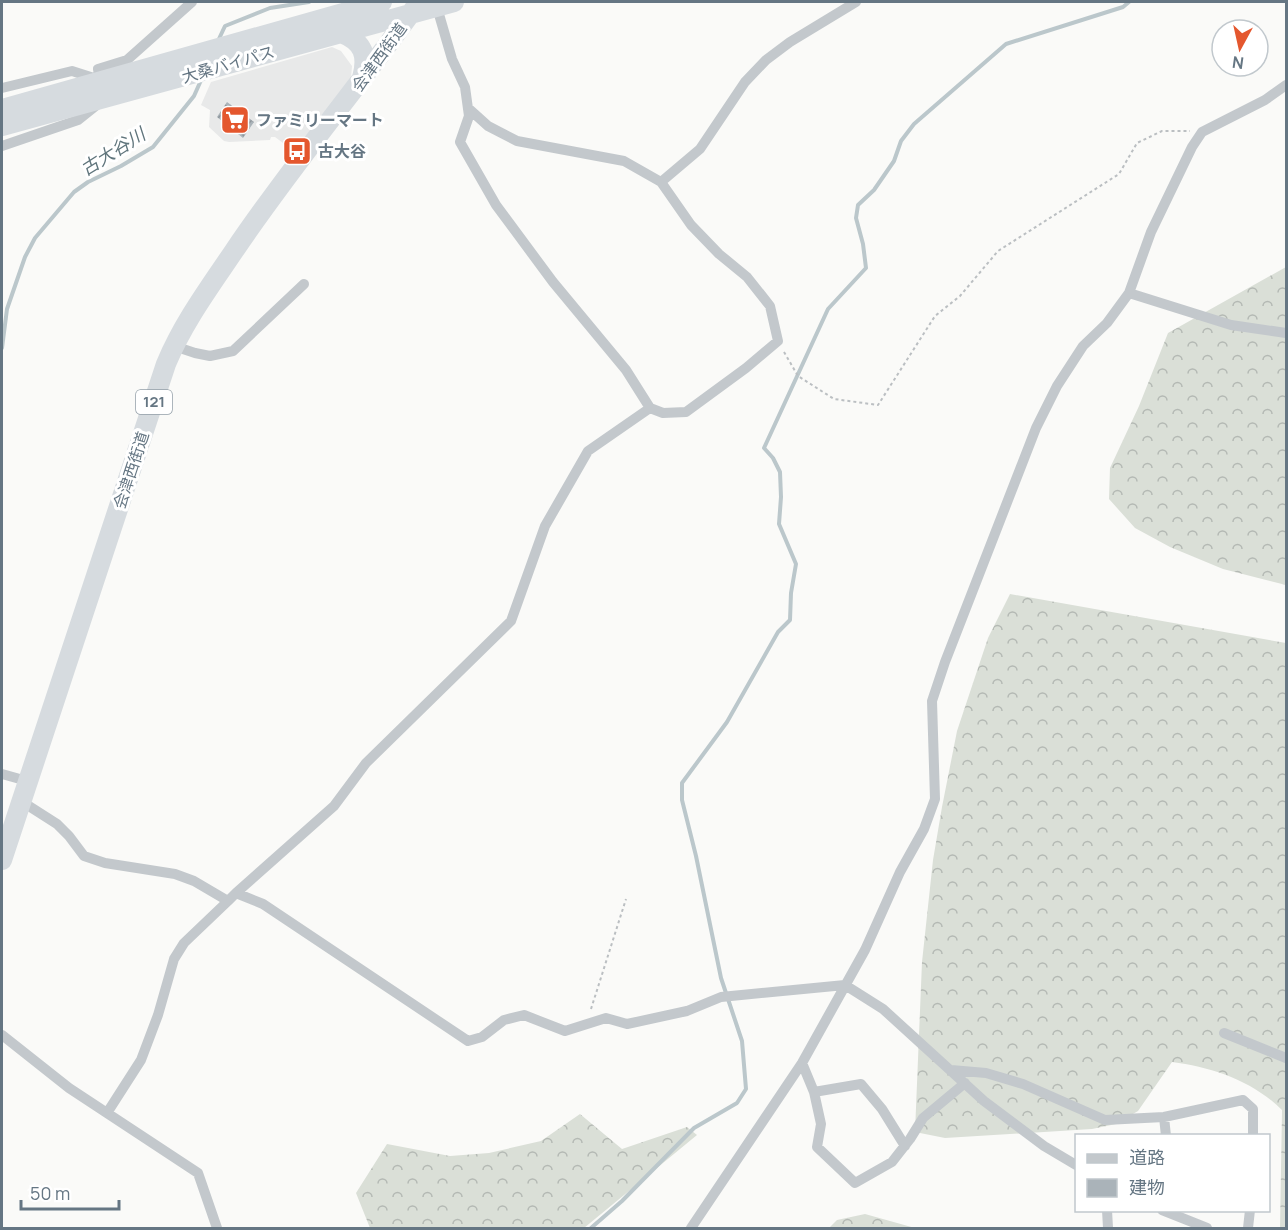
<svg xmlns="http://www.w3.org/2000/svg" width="1288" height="1230" font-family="Manrope,'Noto Sans JP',sans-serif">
<defs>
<pattern id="forest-crowns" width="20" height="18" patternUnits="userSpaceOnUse" patternTransform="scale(1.5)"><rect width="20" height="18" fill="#dadfd7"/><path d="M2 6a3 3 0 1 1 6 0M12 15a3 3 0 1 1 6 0" fill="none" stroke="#b4b9b4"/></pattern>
<pattern id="building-cross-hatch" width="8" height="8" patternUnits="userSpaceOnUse" patternTransform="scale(1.5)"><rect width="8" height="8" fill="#aab3b9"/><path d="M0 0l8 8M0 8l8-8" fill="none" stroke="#8e969c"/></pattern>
</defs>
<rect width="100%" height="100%" fill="#fafaf8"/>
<path fill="#e8e9e9" d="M332,47L341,51L352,66L351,78L302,143L298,139L291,149L275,137H271L270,140L229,142L224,141L209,127L210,110L201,105L211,82Z"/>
<path fill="url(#forest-crowns)" d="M1286,267V585L1223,569L1170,547L1135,528L1109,499L1110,468L1139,406L1168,333Z
M1010,594L1286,643V1228H1280L1282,1110C1253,1081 1212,1067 1172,1062L1138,1111L1116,1124L1092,1129L945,1138L915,1132L922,962L933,860L942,807L957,731L988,638Z
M580,1114L622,1149L687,1127L697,1135L584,1228H370L356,1193L387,1144L450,1156L489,1153L541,1141Z
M865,1214L915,1228H829L837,1220Z"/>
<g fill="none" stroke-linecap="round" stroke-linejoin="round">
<path stroke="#bbc7cb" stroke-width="4" d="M218,41L225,26L270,8L309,2
M2,348L7,309L25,257L35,238L74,192L88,182L121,166L153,147L194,96L202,78
M591,1228L622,1201L694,1128L737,1103L746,1089L742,1041L721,978L696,856L682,800V783L727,722L778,632L790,620L791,593L796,564L779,524L781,497L780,472L773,458L764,448L828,309L866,268L863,244L856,218L858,205L874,190L894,161L901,141L914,124L1006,44L1123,7L1129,2"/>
</g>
<path fill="url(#building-cross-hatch)" d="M227,102L254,122L243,138L217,117Z"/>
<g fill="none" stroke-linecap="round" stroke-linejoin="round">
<path stroke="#bbbfc2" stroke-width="2" stroke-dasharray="3 3" stroke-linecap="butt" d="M784,352L798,376L834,399L878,405L935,316L960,296L998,251L1119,174L1137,143L1162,131H1190
M591,1009L626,899"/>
<path stroke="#c3c8cc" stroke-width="10" d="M436,4L452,59L465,87L469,116L460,142L496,205L553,282L626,370L650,408L663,413L686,412L746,368L778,341L770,306L747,277L719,254L691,225L661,182L624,161L517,141L488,126L468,108
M105,83L100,80L98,69L127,60L192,2
M2,88L72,71L97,79
M2,146L78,120L98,104
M661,182L700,149L745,82L766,60L790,42L856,2
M1129,293L1231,325L1286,333
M174,346L195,353L210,356L233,351L304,284
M2,774L27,781
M21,801L57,824L69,836L84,856L105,863L175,874L194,881L228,901L236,893L263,904L468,1041L482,1037L504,1020L524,1015L565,1031L606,1018L627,1024L687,1011L721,997L845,985L883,1009L984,1101L1044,1146L1076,1165
M236,893L334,806L366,763L511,621L545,526L588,451L650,408
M1224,1033L1286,1058
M2,1035L69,1088L198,1173L217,1228
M802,1063L814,1092L821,1124L817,1147L855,1183L892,1162L910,1139L923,1118L965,1083
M951,1070L986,1073L1023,1084L1105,1120L1164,1117L1243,1100L1253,1109V1136
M814,1092L861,1084L882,1109L905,1146
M107,1113L141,1060L158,1015L174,959L184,943L228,901
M1164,1117L1166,1136
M1107,1210L1108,1228
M1162,1210L1207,1228
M691,1228L802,1063L865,950L900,872L924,829L935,799L932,701L945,662L1036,428L1057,386L1083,346L1107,323L1129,293L1151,232L1192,147L1202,132L1265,100L1286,85
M1248,1228L1250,1210"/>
<path stroke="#d6dbdf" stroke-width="20" d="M341,33C364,42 368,56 362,78
M2,109L382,2
M2,126L454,2
M2,860L166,364C183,323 209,288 234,251C292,165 359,86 419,2"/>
</g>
<defs>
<g id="supermarket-square" transform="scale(1.5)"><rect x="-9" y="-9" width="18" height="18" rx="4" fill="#e4572e" stroke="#fff"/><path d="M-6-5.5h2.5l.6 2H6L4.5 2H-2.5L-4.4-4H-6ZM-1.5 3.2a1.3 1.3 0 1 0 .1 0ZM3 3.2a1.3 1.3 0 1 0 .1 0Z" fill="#fff"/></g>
<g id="bus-square" transform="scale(1.5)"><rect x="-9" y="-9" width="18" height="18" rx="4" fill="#e4572e" stroke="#fff"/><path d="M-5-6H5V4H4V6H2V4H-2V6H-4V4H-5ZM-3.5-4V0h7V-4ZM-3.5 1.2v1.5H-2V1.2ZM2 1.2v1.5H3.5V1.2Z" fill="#fff"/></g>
</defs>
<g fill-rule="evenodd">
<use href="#supermarket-square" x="235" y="120"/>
<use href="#bus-square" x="297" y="151"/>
</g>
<g text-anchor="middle" stroke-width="6" stroke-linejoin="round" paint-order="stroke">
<rect fill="#fff" stroke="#939fa8" stroke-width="1.5" x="136" y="390" width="36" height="24" rx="4.5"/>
<g font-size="15" font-weight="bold" fill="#657683">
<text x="154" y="407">121</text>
</g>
<g font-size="16" fill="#657683" stroke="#fff">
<text transform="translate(379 57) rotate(-54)" y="6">会津西街道</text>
<text transform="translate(228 64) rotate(-16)" y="6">大桑バイパス</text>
<text transform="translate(131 470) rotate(-72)" y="6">会津西街道</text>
</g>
<g font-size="16" font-weight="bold" fill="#657683" stroke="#fff" text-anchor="start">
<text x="256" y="126">ファミリーマート</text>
<text x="318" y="157">古大谷</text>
</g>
<g font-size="18" font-style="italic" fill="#60757c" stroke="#fff">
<text transform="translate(113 152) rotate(-32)" y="6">古大谷川</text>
</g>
</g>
<rect width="1288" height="1230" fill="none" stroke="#657683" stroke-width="6"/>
<rect x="1075" y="1134" width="195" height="78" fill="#ffffff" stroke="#c1c8cd" stroke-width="1.5"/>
<rect x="1087" y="1154" width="30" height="9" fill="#c3c8cc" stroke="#c1c8cd" stroke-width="1.5"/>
<text x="1129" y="1164" font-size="18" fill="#657683">道路</text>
<rect x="1087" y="1179" width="30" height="18" fill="#aab3b9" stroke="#c1c8cd" stroke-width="1.5"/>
<text x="1129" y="1194" font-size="18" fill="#657683">建物</text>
<g transform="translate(1240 48) rotate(188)"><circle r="28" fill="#ffffff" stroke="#c1c8cd" stroke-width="1.5"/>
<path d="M0-4.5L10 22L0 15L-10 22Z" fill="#e4572e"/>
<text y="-9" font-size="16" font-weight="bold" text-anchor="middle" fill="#657683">N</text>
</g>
<path d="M21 1200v9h98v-9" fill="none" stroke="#657683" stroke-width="3"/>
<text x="30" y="1200" font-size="18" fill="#657683" stroke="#ffffff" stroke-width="4.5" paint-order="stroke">50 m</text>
</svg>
